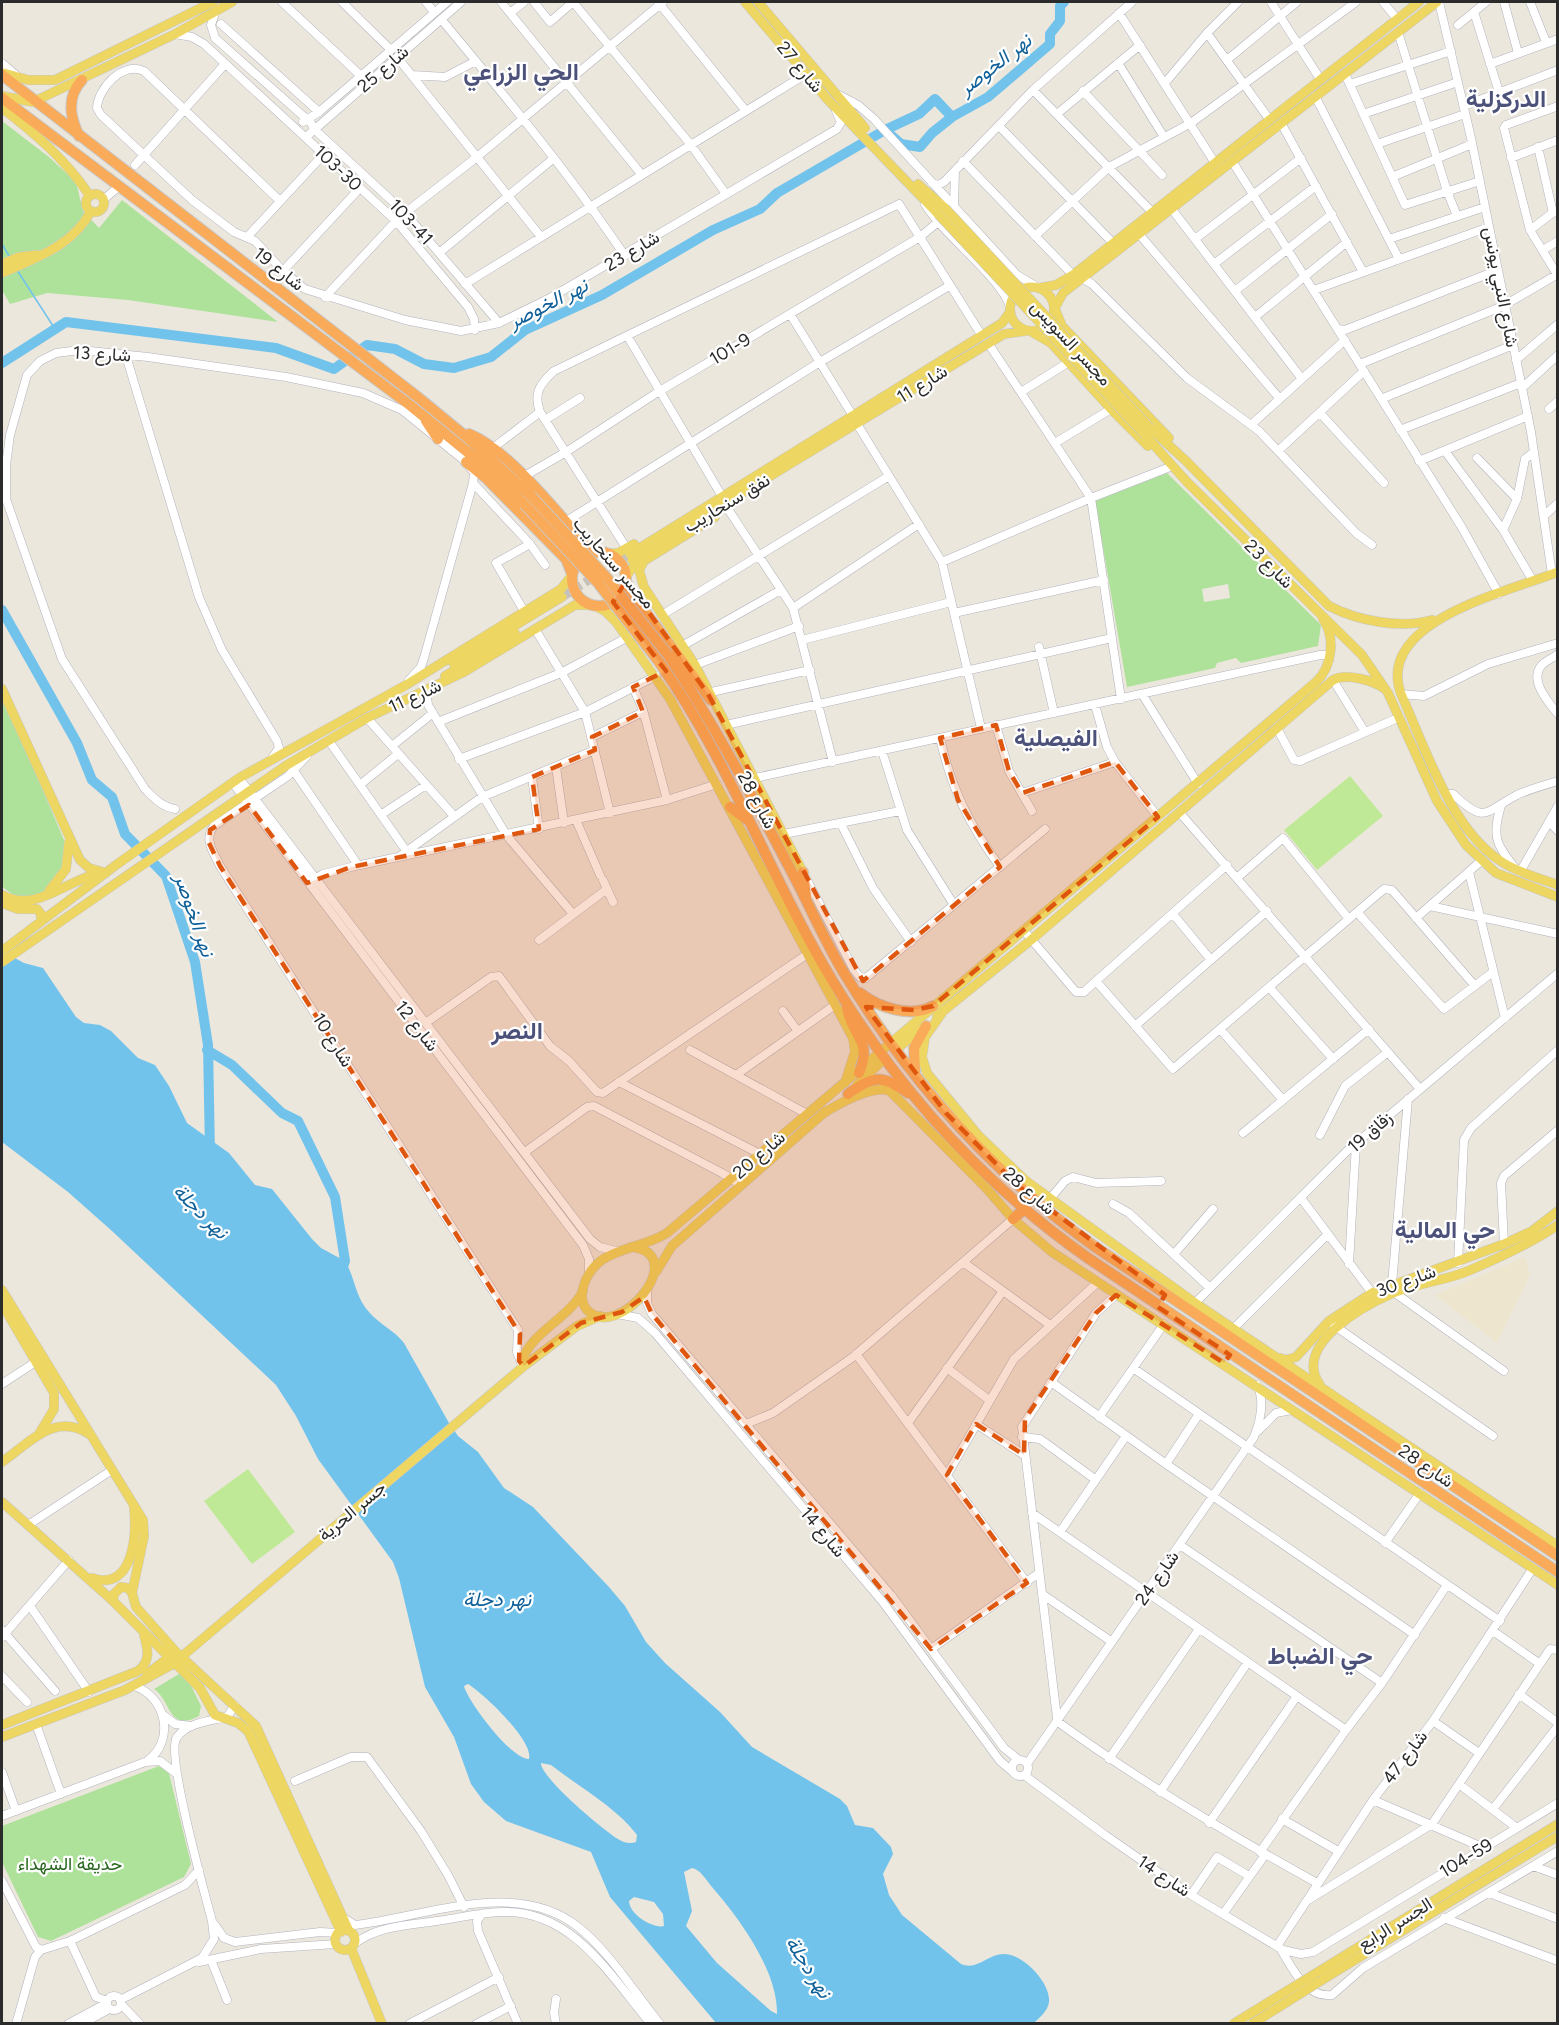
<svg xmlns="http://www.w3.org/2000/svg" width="1559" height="2025" font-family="Figtree,Vazirmatn,sans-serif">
<rect width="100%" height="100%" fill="#ece7dd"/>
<path fill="#ede5cd" d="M1525,1257L1530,1275L1497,1343L1435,1295Z"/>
<path fill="#aee29b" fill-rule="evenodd" d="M2,121L49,157L76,182L83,211L99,228L122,200L278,322L128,300L47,293L10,304L2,290Z
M1167,473L1321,625L1318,646L1241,663L1236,658L1217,663L1215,668L1127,687L1095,501ZM1228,584L1230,598L1204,602L1202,589Z
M2,694L64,840C66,851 68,864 62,874C48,898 21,906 2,886Z
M184,1671L201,1706L199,1716C168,1733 171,1700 154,1689Z
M159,1766L169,1773L191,1864L184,1877L51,1941L38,1937L2,1862V1826Z"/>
<path fill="#c0e997" d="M1350,776L1383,816L1317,870L1284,830Z
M248,1469L295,1532L252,1564L204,1501Z"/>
<path fill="#72c3ec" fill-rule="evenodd" d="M2,951L24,963L43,968L76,1017L84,1023L100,1025L111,1031L138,1058L155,1065L169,1086L187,1123L229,1153L255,1185L272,1189L312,1239L321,1248L345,1261C355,1277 355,1297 369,1312C379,1324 394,1330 404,1343L449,1423L458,1436L478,1452L504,1488L533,1507L609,1587L625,1606L646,1642L665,1663L720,1712L752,1747L840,1799L847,1806L855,1825L873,1828L891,1847L893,1854L883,1874L889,1895L902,1915L961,1964C978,1971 987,1954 1004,1954C1023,1954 1051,1983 1049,2002C1048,2011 1039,2018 1033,2024L716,2023L610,1897L591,1852L506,1821L484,1802L471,1784L454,1737L425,1687L399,1578L393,1562L318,1459L296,1416L276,1385L112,1231L68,1192L2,1142ZM468,1684C483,1693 534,1741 529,1759C512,1760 468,1702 464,1686ZM541,1763L551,1765C579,1787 616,1807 637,1835L636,1842C630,1844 624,1843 618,1839C603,1830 540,1777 541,1763ZM692,1868C701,1870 706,1880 712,1887C739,1918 778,1971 777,2014L771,2011L717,1963L686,1926L692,1911L684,1872ZM634,1897L654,1902L663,1914L664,1926C653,1929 629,1914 629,1901Z"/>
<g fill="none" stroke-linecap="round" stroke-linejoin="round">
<path stroke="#72c3ec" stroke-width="1.5" d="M2,244L9,256
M17,270L55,329"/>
<path stroke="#72c3ec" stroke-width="10" d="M885,130L919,114L935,99L952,117
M2,363L66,322L276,348L334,369L367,345L395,349L424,364L454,368L491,357L525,330L602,295L713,230L760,209L777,193L885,130L901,144L920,147L932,133L952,117L988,97L1050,44V34L1060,21V6L1064,2
M2,610L77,743L92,780L112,797L125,834L166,876L195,962L208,1045L210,1153
M207,1050L232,1065L282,1113L298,1121L335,1197L345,1261L341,1273"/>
<path stroke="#c5c1b9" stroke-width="9" stroke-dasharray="9 4.5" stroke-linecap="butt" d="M562,597L630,554"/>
<g stroke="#b1b2be" stroke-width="9">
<path id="minor" d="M282,2L361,76
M342,2L391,50
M426,2L434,12
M501,2L642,175
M534,2L550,22L573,2
M573,2L691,145L726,194
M658,2L746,111
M1271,2L1320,79
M1383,2L1397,19
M1439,2L1471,138L1531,432L1552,574
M1504,2L1518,53
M1530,2L1546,42
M1474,12L1499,92
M215,13L211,25L215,38L311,123L314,129L405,213L499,323
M510,13L524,2
M1119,13L1215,163
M441,19C505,96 569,173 625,256
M221,24L319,112
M1458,25L1486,2
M1398,32L1447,191L1457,216
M1207,33L1269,119
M175,34L192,37L204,44L396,221L468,307L474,319L475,330
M397,57L541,237
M1227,60L1297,2
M2,63L17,76
M1118,63L1164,137
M1490,64L1558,39
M1345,74L1405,205L1480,181
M412,75L445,77L476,61
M1165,83L1207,33L1238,2
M1350,84L1451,51
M1033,90L1153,213
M1083,91L1162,175
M839,95L858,105L874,119L1017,275L1037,287
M1315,96L1399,259
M1464,106L1558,70
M1558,106L1506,125L1504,128L1530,230L1558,276
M1057,114L1140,45
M1363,114L1458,82
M303,122L319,112L447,2
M1281,123L1363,272
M999,126L1113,243
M306,137L461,2
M1377,144L1465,114
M1538,147L1553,213
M1511,158L1558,140
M963,161L1073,275
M1232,161L1461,526L1499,594
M135,165L225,64
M1392,177L1472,144
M932,183L938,185L944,182L1033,90L1132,2
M104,199L116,189
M280,201L144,71C123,61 98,88 97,108L101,115L192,200L234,232L255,241L283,271L305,289L405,320L461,331L499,323L550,298L837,129L841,122L836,111
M925,204C943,235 1002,278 1010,307
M954,206L955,171
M1171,208L1302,379
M405,213L477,157L663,2
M1530,230L1555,211
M1139,234L1280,399
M248,236L323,155
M1035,236L1109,167L1191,123L1356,2
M1195,239L1301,158
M1389,239L1485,207
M1543,250L1558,241
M439,253L554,158
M1214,264L1316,186
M283,271L360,188
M1082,278L1092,284L1187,378L1259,431L1356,533L1372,545
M465,284L806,74
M1314,290L1489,227
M1235,291L1332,214
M325,297L396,221
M790,314L853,416
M1255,317L1347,242
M1338,329L1345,330L1498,270
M628,337L720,493
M988,343L1091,498L1121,699
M126,356L199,597L222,650L277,741L279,748L272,758
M1516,360L1558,324
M1360,364L1503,306L1558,274
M1522,388L1558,355
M1021,392L1069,362
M1381,399L1513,345
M1549,409L1558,401
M1320,413L1384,483
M545,420L580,398
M857,424L942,562L981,728
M1252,424L1345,340
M1400,430L1521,383
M1055,443L1111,409
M493,448L540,412
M1278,451L1364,371
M1445,451L1503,530L1533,581
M1477,458L1517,499
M1419,461L1528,416
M523,477L566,452L658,392L920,237L938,222
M473,483L530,544L545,565
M728,509L793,608L833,762
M1545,515L1558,503
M565,522L820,362L949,286
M1503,530L1517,499L1525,459L1534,452
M627,549L540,412C533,393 540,384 554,371L899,204L982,336
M942,562L1091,498L1170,467
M793,608L919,524
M524,611L496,563L530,544
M954,613L1104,580
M662,615L889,476
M535,629L585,712L610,813
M802,640L951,602
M682,646L779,591
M1039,647L1054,713
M1558,654C1553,658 1545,661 1541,666C1529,681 1549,703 1558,714
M695,665L799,626
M1333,680L1365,732
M633,687L643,710L667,800
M433,688L427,697L428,705L507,836L573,914
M707,693L810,670
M1142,694L1198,784
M1401,694L1424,696L1488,664L1558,643
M1095,705L1107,747L1115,762L1158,817
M367,718L454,816
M438,722L561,673L628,637
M726,725L1112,638
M996,725L1009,771L1032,811
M1278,730L1294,760L1300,761L1400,717
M592,737L643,712
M940,738C951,788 970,826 1000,867
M329,741L407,852
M392,746L433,713
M882,751L907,830L954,905
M307,756L288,776L214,826C203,839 214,853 220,866L518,1330L517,1352L522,1365
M459,759L585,712L656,676
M556,767L564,823
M294,771L358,865
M532,777L539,829
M239,778L590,1239L600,1247L616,1251
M755,778L1320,655H1327L1329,661
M233,783L583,1245L589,1259V1274
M361,784L398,754
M1022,793L1115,762
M1447,794H1453C1486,825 1484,812 1517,795C1530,789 1544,785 1558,781
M1501,806C1491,837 1497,846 1516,869
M175,809C162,807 154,798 145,789L62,659L6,499V465L10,435L27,375L40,361L56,353L80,350L148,357L286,377L363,393L402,410L466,462L474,473L473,483L424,658L421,667L409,680
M1180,813L1420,1089
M382,814L426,785
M1554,818L1553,826L1558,831
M576,820L600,875
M841,824L873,888L911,942
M784,834L900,811
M400,856L482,797L595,750
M1469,872L1505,1018
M1520,872L1558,806
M1238,877L1283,838L1349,919
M806,878L854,970L860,977L866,978L1045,829
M603,880L613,902
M311,881L323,874L351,867L667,800L717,784
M1430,906L1558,934
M1357,912L1444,1009L1493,972
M1173,914L1211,960
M1416,918L1481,861
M1025,932L1076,992H1084L1096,981L1173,1069L1384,889L1392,890L1475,986
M539,940L607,889
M1096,981L1227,865
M1269,987L1333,1059
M783,1011L797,1030
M427,1022L491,977L499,976L550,1046L569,1061L597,1092L603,1093L806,955
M1135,1026L1267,911
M1220,1029L1283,1100
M690,1050L807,1114
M736,1075L835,1005
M619,1082L760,1154
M1408,1099L1392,1284L1395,1293L1504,1371
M1243,1133L1369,1029
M1320,1135L1345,1086L1388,1052
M525,1152L587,1107L594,1106L722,1173L740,1184
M1301,1198L1372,1293
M1049,1200L1065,1181L1073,1177L1096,1183L1161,1181
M1113,1204L1129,1213L1210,1288
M1504,1244L1501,1183L1504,1176L1558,1130
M1175,1253L1213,1209
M963,1262L1050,1325
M1458,1263L1464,1140L1471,1128L1558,1050
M1349,1264L1356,1143
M647,1291V1303L652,1314L891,1595L1004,1748L1019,1760
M1116,1295L1096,1313L1022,1427L1057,1718L1058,1722C1141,1782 1228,1834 1317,1883
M1195,1303L1347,1151L1558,973
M617,1314L638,1318L655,1333L882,1601L1000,1761L1013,1772
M1332,1324L1493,1436
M1233,1329L1328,1234
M856,1354L1027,1583
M947,1368L989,1400
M1133,1368L1500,1621
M1051,1382L1166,1464L1415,1635
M2,1384L37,1361
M1099,1417L1164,1324
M908,1423L1003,1291
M746,1424L773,1413L853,1357L1013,1219
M976,1424L1024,1455
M1258,1431L1276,1413L1291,1410
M1022,1437L1040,1439L1096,1480
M1166,1464L1199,1414
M947,1475L1014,1359L1097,1283
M1032,1513L1346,1730
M28,1525L112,1470
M1060,1532L1126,1436
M1385,1543L1420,1493
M1180,1545L1382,1683
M1042,1594L1112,1642
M30,1606L89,1692
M2,1630L55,1691
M1493,1631L1540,1664
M2,1637L69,1560
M931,1649L1039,1573
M2,1676L27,1702
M134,1686C166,1696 176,1741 147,1761
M1519,1694L1558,1723
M162,1714L175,1724L191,1726
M1433,1721L1479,1753
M36,1724L61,1794
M1109,1759L1199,1629
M1012 1768a8 8 0 1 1 16 0a8 8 0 1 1-16 0Z
M1027,1764L1254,1437C1260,1422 1265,1401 1257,1385
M2,1772L16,1811
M1024,1775L1105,1835L1191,1895L1283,1950L1301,1954L1313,1952L1558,1803
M295,1781L351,1757H367L421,1831L448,1875L464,1907
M1459,1784L1517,1828
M1160,1792L1248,1662
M1373,1800L1484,1848
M1493,1809L1558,1726
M2,1816L145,1762L160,1761L177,1774
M1282,1819L1338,1851
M1209,1823L1297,1696
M1260,1852L1346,1730L1382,1683L1447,1585
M1533,1866L1558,1875
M2,1881L36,1947L41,1950L70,1941L185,1885L199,1870
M1489,1893L1558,1919
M1191,1895L1217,1857L1249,1876
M1308,1900L1432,1824L1550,1649L1558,1650
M482,1914L477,1921L478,1931L518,2024
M1223,1914L1265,1855
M344,1918L355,1925C425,1917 515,1878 577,1926C608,1950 635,1993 660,2024
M1444,1918L1558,1961
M215,1925L224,1938L235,1942L320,1932L339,1933
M70,1941L96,1997L107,2001
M354,1944C378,1926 408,1925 437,1921C459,1918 482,1912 504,1912C574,1911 611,1977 651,2024
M1277,1946L1373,1800L1433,1721L1533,1568
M1280,1948C1292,1967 1304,1998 1332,1995L1363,1968L1558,1851
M211,1960L227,2000
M199,1962L261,1949L336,1944
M107 2003a7 7 0 1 1 14 0a7 7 0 1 1-14 0Z
M556,1999L554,2013L556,2024
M120,2000L202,1958L214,1939L212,1921C205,1894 165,1753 177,1737C188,1722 211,1721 227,1717L235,1705
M121,2004L140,2024
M16,2024L35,1957L41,1950
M68,2024L107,2003
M82,2024L109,2009
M409,2024L499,1977
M476,2024L511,2006"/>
</g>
<g stroke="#c8c8c8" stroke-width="10">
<path id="major" d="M745,2L828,100L938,214
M758,2L865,128
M4,73L28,80H55L213,2
M2,96L33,102L175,34L232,2
M2,108C36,134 66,160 90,196
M918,184L945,208
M86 203a9 9 0 1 1 18 0a9 9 0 1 1-18 0Z
M2,264L19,257L37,255
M2,273C35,258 73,246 91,211
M1010 309a22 22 0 1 1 44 0a22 22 0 1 1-44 0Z
M1039,288L1056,285L1073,275L1419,2
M1055,308L1063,293L1437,2
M1055,309L1062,326L1169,438
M1032,332L1051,343L1111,409L1148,446
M1150,428L1186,461L1329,606C1358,621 1401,629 1432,620
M1145,435L1187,482L1362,655L1388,693L1437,801L1466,845L1496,873L1558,897
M607,554L618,553L634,544
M630,554L1002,323L1010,312
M645,559L639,570L644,587L695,665L803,872
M632,560L1004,334L1025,331
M1558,572C1510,591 1374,621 1401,694C1425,747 1451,830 1502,862C1519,873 1539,878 1558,885
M626,577L631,569L715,517
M593,605L605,611L616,622L670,699L853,1038L855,1051L845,1083
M453,663L562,597
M445,676L515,633
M2,689L80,860L89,868L106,873
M49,891L66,869L69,842
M2,895C37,914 66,879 101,873
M2,903L18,909H37L41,914V922
M2,951L116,865L239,778L406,685L561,589L572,575
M2,962L287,765L367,718L464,672L575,605H590
M942,1013L925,1037L922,1057L927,1073L978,1135L1026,1181L1195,1303L1558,1546
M937,1016L1031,940L1333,680C1346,673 1373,680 1385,689
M895,1050L924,1027
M857,1085L885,1058
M821,1115C836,1105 873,1084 890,1091L987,1189L1013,1219L1052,1252L1558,1585
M631,1247C692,1253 619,1343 587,1310C582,1304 581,1296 583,1288C594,1246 637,1252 667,1233L1316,682C1332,667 1336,638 1323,619
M656,1272L672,1246L826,1111
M2,1290L143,1520L144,1536L132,1593L136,1607L176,1652L256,1726L349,1931
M2,1304L54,1393V1409L39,1434
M1280,1358L1286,1360L1296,1357L1329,1321L1372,1293L1504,1244L1532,1231L1558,1211
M524,1366L522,1360C533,1331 568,1319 583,1291
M1320,1385C1291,1345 1365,1305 1393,1293C1417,1283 1444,1281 1468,1271C1499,1258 1530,1244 1558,1225
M2,1462C28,1444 55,1411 89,1434
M2,1502L113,1601L200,1688L215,1715L238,1723L248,1731L341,1932
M92,1578C133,1592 137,1536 134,1507
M113,1601L114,1594L121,1587L128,1588L132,1593
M147,1674L172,1655
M2,1725L138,1671C151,1661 148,1650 144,1635
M2,1737L125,1690L173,1664L524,1366L577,1326L600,1316
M335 1940a10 10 0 1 1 20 0a10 10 0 1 1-20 0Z
M351,1948L382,2024
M1313,1975L1558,1824
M1322,1980L1558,1836"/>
</g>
<g stroke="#c8c8c8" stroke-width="12">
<path id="highway" d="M2,75L419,398L470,440L531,496
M2,98L411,406L492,472L524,504
M79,136C70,117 66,97 82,80
M426,421L438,439
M469,434C509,450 558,514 588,547L598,552
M466,462L486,478L566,559L572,574
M572 579a27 27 0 1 1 54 0a27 27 0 1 1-54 0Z
M626,581L629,590L711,700
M668,655C716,727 756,804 796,880C812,911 826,943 844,973C909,1080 992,1173 1094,1246L1558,1556
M659,662C729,760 770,877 832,980C898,1089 984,1185 1088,1258L1558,1572
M730,807L749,821
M803,872L806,897
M860,993C879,1008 911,1018 933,1006
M847,1008C852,1037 873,1040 859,1073
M915,1072L914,1048L926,1026
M848,1094C874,1075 882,1075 908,1093
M1013,1219L1023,1210"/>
</g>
<use href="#minor" stroke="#fff" stroke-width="8"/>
<use href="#major" stroke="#edd661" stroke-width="9"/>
<use href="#highway" stroke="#faab5a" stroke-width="10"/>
<g stroke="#c8c8c8" stroke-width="10" stroke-linecap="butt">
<path id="major-bridge" d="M945,208L1150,428
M938,214L1145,435
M1233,2024L1313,1975
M1252,2024L1322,1980"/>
</g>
<g stroke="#c8c8c8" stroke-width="12" stroke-linecap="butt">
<path id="highway-bridge" d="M531,496L607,578L668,655
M524,504L598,583L659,662"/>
</g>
<use href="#major-bridge" stroke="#edd661" stroke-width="9"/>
<use href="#highway-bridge" stroke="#faab5a" stroke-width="10"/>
</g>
<path fill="#df570e" fill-opacity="0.2" stroke="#df570e" stroke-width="4.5" stroke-dasharray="12 8" stroke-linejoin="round" d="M626,581L708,694L863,981L1000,867L958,800L940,738L996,725L1009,771L1022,793L1115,762L1158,817L933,1006L915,1010L866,1007L946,1113L1016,1184L1165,1295L1158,1307L1230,1355L1224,1363L1116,1295L1096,1313L1025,1419L1024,1455L976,1424L947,1475L1027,1583L931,1649L652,1314L644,1297L622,1312L581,1323L524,1366L519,1361L520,1334L220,866L209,843L210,830L249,805L307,883L351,867L539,829L532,777L595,750L592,737L643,712L633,687L666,671L613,602Z"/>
<g text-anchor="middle" stroke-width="4.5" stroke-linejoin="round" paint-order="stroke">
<g font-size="18" fill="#2b2b2b" stroke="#fff">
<text transform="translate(800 67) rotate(50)" y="6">شارع 27</text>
<text transform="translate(383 69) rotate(-41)" y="6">شارع 25</text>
<text transform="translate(338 168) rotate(43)" y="6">103-30</text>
<text transform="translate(411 222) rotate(47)" y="6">103-41</text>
<text transform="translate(632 251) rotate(-31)" y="6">شارع 23</text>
<text transform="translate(279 269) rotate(38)" y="6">شارع 19</text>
<text transform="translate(1501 287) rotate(79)" y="6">شارع النبي يونس</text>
<text transform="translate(1071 343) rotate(47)" y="6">مجسر السويس</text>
<text transform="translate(730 349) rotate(-31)" y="6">101-9</text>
<text transform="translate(102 354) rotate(3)" y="6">شارع 13</text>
<text transform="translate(922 384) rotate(-32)" y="6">شارع 11</text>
<text transform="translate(727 503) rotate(-31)" y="6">نفق سنحاريب</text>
<text transform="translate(614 563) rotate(49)" y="6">مجسر سنحاريب</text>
<text transform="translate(1269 564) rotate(45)" y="6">شارع 23</text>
<text transform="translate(415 696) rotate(-25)" y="6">شارع 11</text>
<text transform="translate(757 800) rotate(62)" y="6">شارع 28</text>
<text transform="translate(417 1026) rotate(52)" y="6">شارع 12</text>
<text transform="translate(333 1040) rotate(58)" y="6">شارع 10</text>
<text transform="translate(1370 1132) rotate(-41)" y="6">زقاق 19</text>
<text transform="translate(759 1155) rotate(-41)" y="6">شارع 20</text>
<text transform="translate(1029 1191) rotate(41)" y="6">شارع 28</text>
<text transform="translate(1406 1281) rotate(-20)" y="6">شارع 30</text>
<text transform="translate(1426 1466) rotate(34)" y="6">شارع 28</text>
<text transform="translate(352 1511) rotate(-40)" y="6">جسر الحرية</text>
<text transform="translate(823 1532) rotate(50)" y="6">شارع 14</text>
<text transform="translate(1157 1578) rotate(-55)" y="6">شارع 24</text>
<text transform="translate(1405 1757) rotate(-53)" y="6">شارع 47</text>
<text transform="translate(1466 1858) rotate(-31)" y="6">104-59</text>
<text transform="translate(1164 1876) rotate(34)" y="6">شارع 14</text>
<text transform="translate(1395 1924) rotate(-32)" y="6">الجسر الرابع</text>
</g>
<g font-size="18" fill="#26661c" stroke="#fff">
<text x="70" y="1870">حديقة الشهداء</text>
</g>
<g font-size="20" font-style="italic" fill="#106099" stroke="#fff">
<text transform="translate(995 64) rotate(-38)" y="7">نهر الخوصر</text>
<text transform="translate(548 303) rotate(-27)" y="7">نهر الخوصر</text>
<text transform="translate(195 915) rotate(71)" y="7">نهر الخوصر</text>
<text transform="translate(201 1211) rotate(45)" y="7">نهر دجلة</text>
<text x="497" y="1606">نهر دجلة</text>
<text transform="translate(809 1967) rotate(58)" y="7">نهر دجلة</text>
</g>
<g font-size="24" font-weight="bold" fill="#4c517a" stroke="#fff">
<text x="521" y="80">الحي الزراعي</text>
<text x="1506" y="107">الدركزلية</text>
<text x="1056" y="746">الفيصلية</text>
<text x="517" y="1039">النصر</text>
<text x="1445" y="1238">حي المالية</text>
<text x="1320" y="1664">حي الضباط</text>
</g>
</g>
<rect width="1559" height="2025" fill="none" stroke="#2b2b2b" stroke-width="6"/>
</svg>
